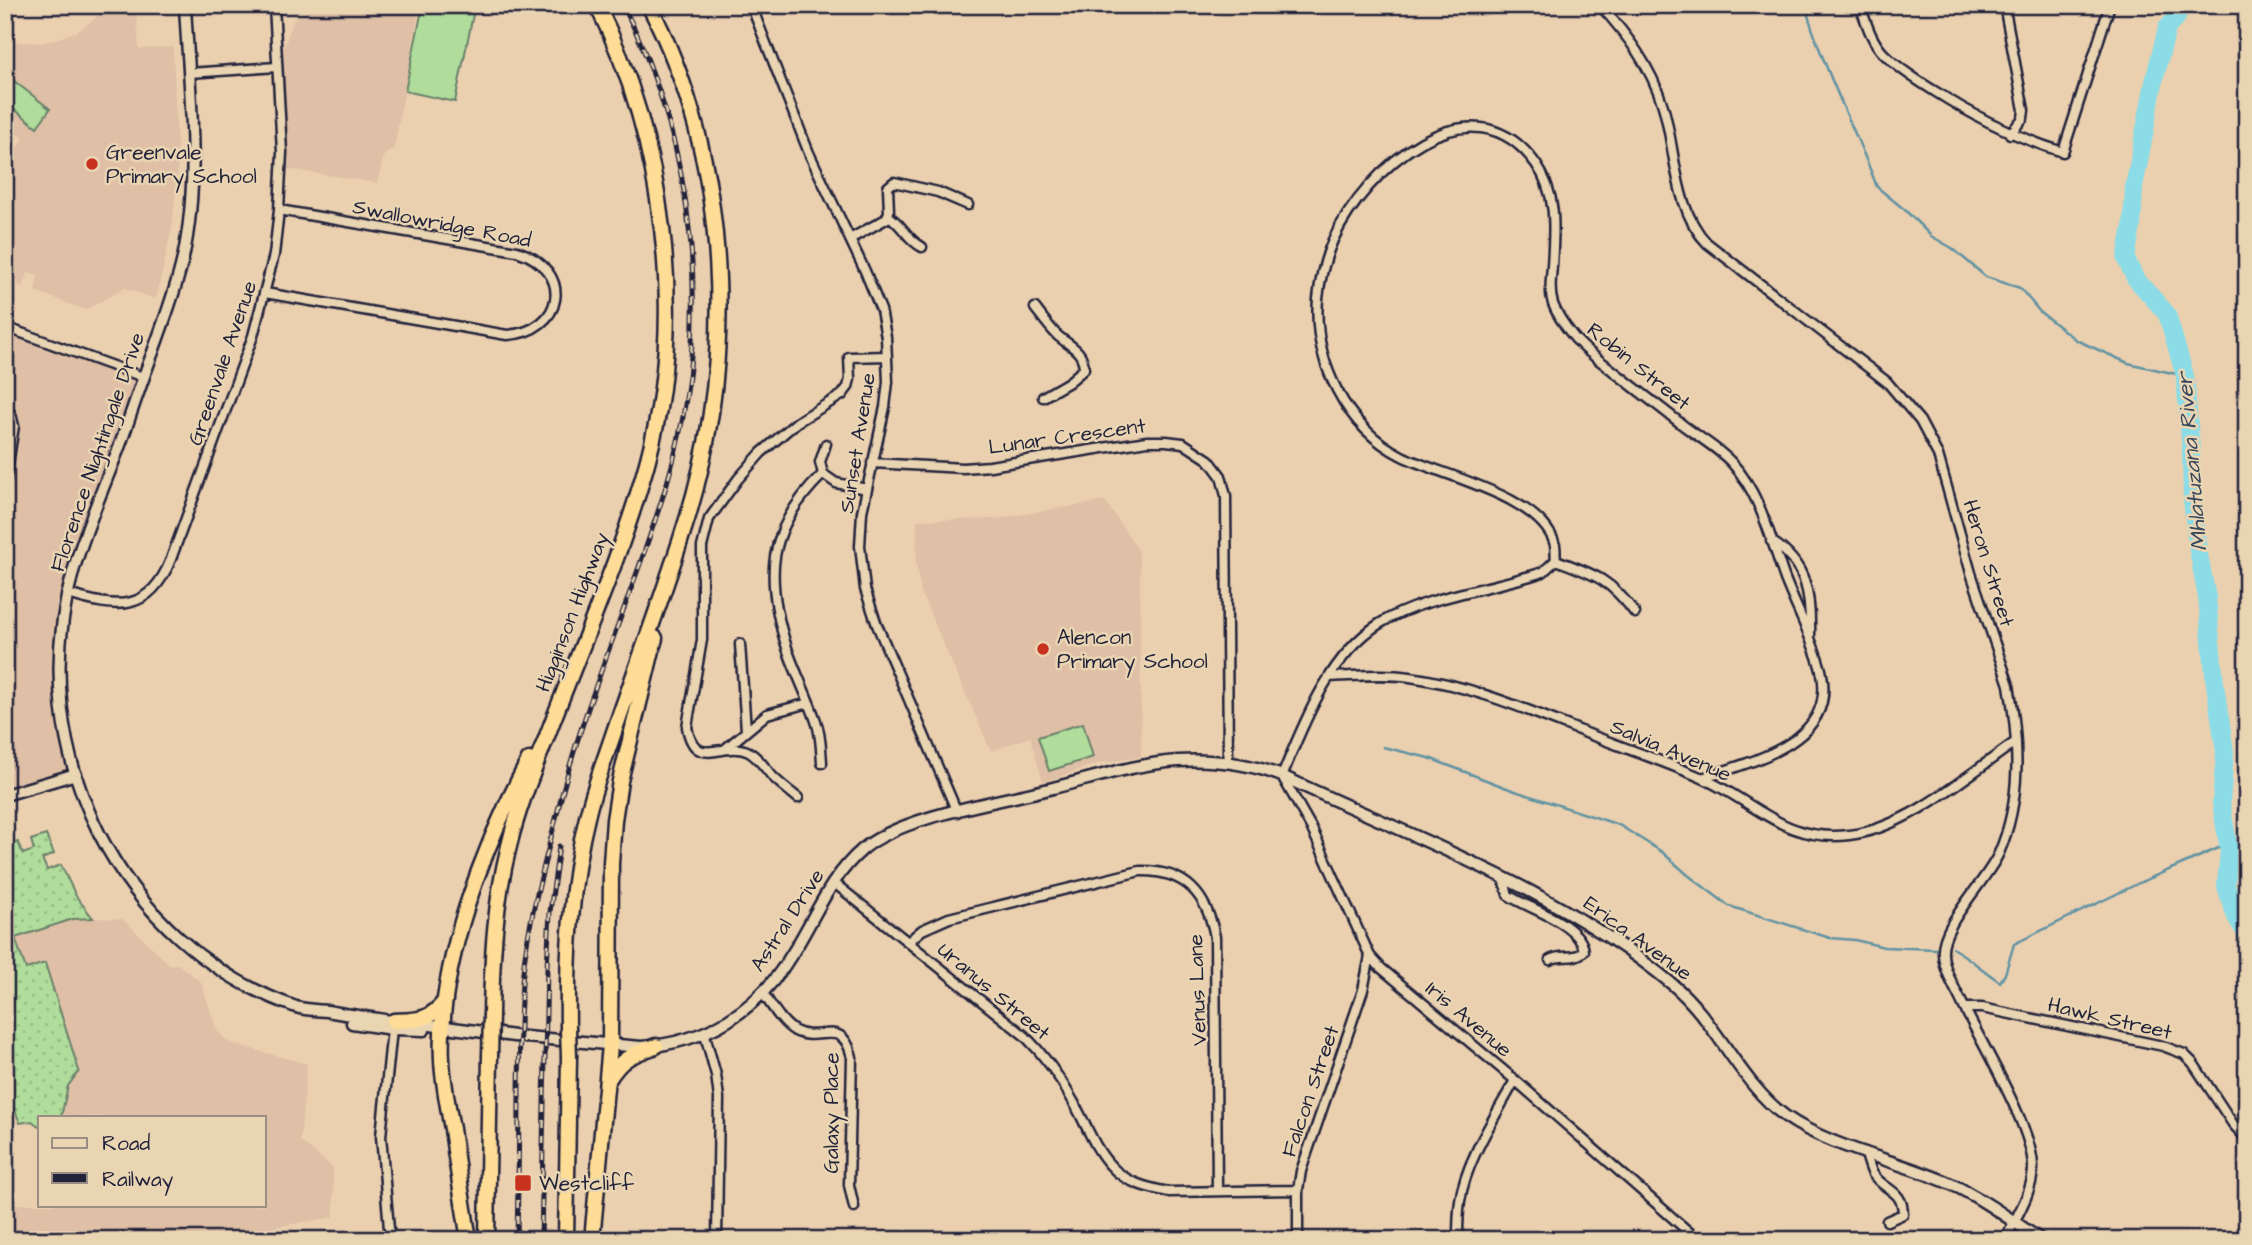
<svg xmlns="http://www.w3.org/2000/svg" width="2252" height="1245" font-family="'Architects Daughter',sans-serif">
<defs>
<pattern id="grass-dots" width="8" height="8" patternUnits="userSpaceOnUse" patternTransform="scale(1.75)"><rect width="8" height="8" fill="#b0dd9b"/><path d="M2 2h.1M6 6h.1" fill="none" stroke="#97bd86" stroke-width="1.8" stroke-linecap="round"/></pattern>
</defs>
<rect width="100%" height="100%" fill="#ebd0b0"/>
<filter id="ink" filterUnits="userSpaceOnUse"><feTurbulence type="fractalNoise" baseFrequency=".0143" numOctaves="2"/><feDisplacementMap in="SourceGraphic" scale="14" xChannelSelector="R" yChannelSelector="G"/><feConvolveMatrix kernelMatrix="1 2 1 2 8 2 1 2 1" color-interpolation-filters="sRGB"/></filter>
<g filter="url(#ink)">
<path fill="#dfbfa5" d="M109,5H136L139,49L173,47L178,172L172,228L156,299L125,288L85,310L35,291L38,275L28,273L23,287L5,280V154L12,155L24,138L5,128V41L41,43L50,41L76,32L92,21Z
M318,5H420L394,148L384,155L377,183L282,168L277,47H284L294,19Z
M5,327L143,378L73,573L60,671L76,774L5,795Z
M1105,501L1138,550L1140,562L1141,757L1100,763L1043,782L1030,737L991,751L921,593L916,564L917,520L993,519Z
M93,918L123,919L170,965L178,964L201,982L217,1031L230,1043L307,1064L300,1141L333,1168L334,1217L197,1240H5L11,1204L264,1205V1117H61L68,1086L79,1070L46,963L26,969L15,938L73,919Z"/>
<path fill="url(#grass-dots)" stroke="#69806b" stroke-width="2" d="M46,835L54,854L42,859L47,870L61,865L76,896L93,918L73,919L15,938L26,969L45,963L79,1071L68,1086L61,1117H40V1127L32,1121L20,1123L5,1084V846L18,842L23,854L34,850L31,840Z"/>
<path fill="#b0dd9b" stroke="#69806b" stroke-width="2" d="M423,5H475L455,102L405,91Z
M14,81L50,109L37,127L5,102V92Z
M1083,723L1093,757L1049,771L1038,737Z"/>
<g fill="none" stroke-linecap="round" stroke-linejoin="round">
<path stroke="#6192a2" stroke-width="2.5" d="M1295,5C1310,13 1330,15 1345,5
M1805,5C1823,69 1854,126 1877,187L1905,210L1931,236L1952,248L1986,277L2020,288L2040,312L2076,340L2128,363L2185,376
M1383,747L1429,758L1512,790L1619,825L1662,852L1688,875L1729,906L1830,938L1855,940L1884,947L1936,949
M1952,948C1969,957 1983,971 2000,982L2005,974L2014,944L2139,883L2228,844"/>
<path stroke="#8bdce6" stroke-width="18" d="M2179,5L2177,17L2167,28L2155,77L2134,187L2132,226L2126,259L2135,278L2167,314L2185,376L2191,452L2192,499L2197,544L2207,598L2215,684L2225,752L2221,803L2229,850L2226,886L2236,917L2247,935"/>
<g stroke="#22223b" stroke-width="13">
<path id="minor" d="M751,5L809,153L865,271L881,310L886,337L888,382L885,407L862,512L860,546L865,589L877,625L957,812
M1600,5C1627,35 1651,66 1663,106C1676,150 1674,209 1707,243L1887,382L1920,421L1938,455L1971,573L2009,685C2019,741 2022,800 1999,853C1987,881 1940,925 1943,954C1944,971 1955,988 1962,1003C1981,1043 2034,1129 2033,1169C2032,1192 2018,1214 2008,1234V1240
M1860,5C1866,22 1871,41 1884,54C1899,69 1918,81 1936,92C1977,118 2017,138 2063,152L2110,5
M2004,5L2024,110L2023,118L2010,134
M189,73L277,67
M888,216C902,223 907,240 922,247
M850,239L886,219L889,212L888,187L894,182L938,192L968,205
M265,293L507,335C563,332 576,271 517,251L279,210
M1035,308C1042,317 1049,327 1057,335C1069,346 1084,350 1084,369L1069,382L1043,397
M5,327L143,377
M5,409L11,414L14,426L5,483
M826,444L820,462L823,474L836,483L867,489
M872,463L963,468L990,466L1147,441H1166L1183,443L1209,460L1221,476L1226,496L1228,761
M1771,541C1808,564 1811,596 1810,636
M1556,560C1594,574 1610,579 1635,613
M68,594C117,609 150,613 171,559L253,336L274,255L279,210L282,152L274,5
M740,644L746,730
M1330,677C1357,676 1384,673 1410,677C1470,685 1530,711 1586,733C1624,748 1663,761 1700,777C1755,801 1784,843 1849,835C1906,829 1968,775 2014,743
M725,749L767,714L809,703
M822,763C821,749 821,734 816,721C808,697 796,674 788,651C764,578 766,529 823,474
M798,798C789,791 780,784 772,776C765,768 759,758 749,752C725,739 695,772 687,727L702,640V547L709,519L738,479L761,453L797,422L842,395L848,387L850,379L849,357L887,356
M1503,877L1508,895C1528,909 1581,923 1584,951C1574,961 1561,953 1550,960
M833,882L1025,1036C1045,1056 1060,1077 1073,1101C1085,1122 1094,1148 1111,1166C1126,1183 1148,1188 1169,1192L1298,1190
M908,942L922,930L949,918L1140,871C1186,870 1207,895 1215,937L1217,1190
M762,992C771,1004 781,1023 795,1031C820,1044 842,1016 852,1057L849,1185L854,1207
M1965,1008H1982L2163,1046L2184,1054L2193,1063L2233,1124L2247,1139
M705,1035L716,1075L719,1098L717,1240
M1865,1152C1868,1159 1869,1167 1873,1174C1884,1191 1903,1189 1903,1214L1887,1221
M390,1240L381,1136L392,1029
M1298,1240V1190L1301,1171L1363,990L1370,956
M1458,1240C1458,1227 1458,1214 1460,1201C1466,1160 1496,1116 1515,1080
M1698,1240L1515,1080L1381,968L1370,956L1311,827L1282,776C1304,723 1329,656 1379,624C1423,596 1493,589 1543,572L1556,560C1555,555 1556,550 1555,545C1542,496 1442,476 1402,456C1346,428 1313,361 1318,299C1320,279 1325,258 1333,240C1365,170 1471,74 1536,164C1558,195 1554,231 1552,266C1551,279 1549,291 1553,304C1557,315 1565,326 1573,336C1583,349 1599,360 1612,370C1636,389 1660,407 1684,426C1700,438 1718,448 1732,463C1760,493 1771,540 1785,579C1796,607 1810,634 1819,663C1844,740 1757,760 1702,778"/>
</g>
<g stroke="#22223b" stroke-width="15">
<path id="tertiary" d="M185,5C189,89 201,175 183,258C176,290 164,321 153,352C141,383 131,414 120,445C104,487 85,529 73,572C22,751 120,946 296,1007C306,1010 316,1010 327,1011C351,1015 375,1019 400,1022
M5,795L76,774
M352,1023L392,1029L424,1030
M415,1023L514,1036L641,1047C706,1043 758,1011 792,954C815,918 829,878 863,849C902,816 998,802 1049,789C1091,779 1134,764 1178,761C1215,759 1248,763 1282,776C1415,839 1558,889 1672,984C1717,1021 1740,1083 1785,1116C1832,1149 1898,1160 1951,1184C1983,1199 2011,1220 2041,1240"/>
</g>
<g stroke="#22223b" stroke-width="19">
<path id="trunk" d="M491,1014C492,957 495,901 509,846C518,808 533,772 547,736C581,646 621,557 647,463C687,318 664,139 597,5
M394,1021C418,1020 429,1021 445,1001
M568,1029C567,956 570,884 588,813C595,785 605,759 614,732C637,665 662,599 683,532C738,364 731,163 649,5
M608,1080C622,1057 632,1055 656,1046
M469,1240C463,1203 457,1166 452,1129C448,1106 443,1083 442,1060C437,964 485,843 529,760
M487,1240L490,1056
M566,1240L569,1057
M592,1240L610,1045L611,863L614,820L620,781L655,638"/>
</g>
<use href="#minor" stroke="#ead5b3" stroke-width="8"/>
<use href="#tertiary" stroke="#ead5b3" stroke-width="10"/>
<use href="#trunk" stroke="#ffdd96" stroke-width="14"/>
<g stroke="#22223b" stroke-width="5">
<path id="rail" d="M517,1240C518,1189 519,1138 519,1087C520,1048 519,1010 523,972C529,917 545,863 558,810C585,698 634,593 667,483C714,326 697,151 623,5
M541,1240L547,967L550,912L559,846"/>
</g>
<use href="#rail" stroke="#ead5b3" stroke-width="2.5" stroke-dasharray="8" stroke-linecap="butt"/>
<g stroke="#22223b" stroke-width="19" stroke-linecap="butt">
<path id="trunk-bridge" d="M568,1029L569,1057
M490,1056L491,1014"/>
</g>
<use href="#trunk-bridge" stroke="#ffdd96" stroke-width="14"/>
</g>
</g>
<g fill="#c8321e" stroke="#ead5b3" stroke-width="2.5">
<circle cx="92" cy="164" r="7"/>
<circle cx="1043" cy="649" r="7"/>
<rect x="514" y="1174" width="18" height="18" rx="3.5"/>
</g>
<g text-anchor="middle" stroke-width="5" stroke-linejoin="round" paint-order="stroke">
<g font-size="21" fill="#22223b" stroke="#ead5b3" text-anchor="start">
<text x="106" y="159">Greenvale<tspan x="106" dy="24">Primary School</tspan></text>
<text x="1057" y="644">Alencon<tspan x="1057" dy="24">Primary School</tspan></text>
<text x="539" y="1190">Westcliff</text>
</g>
<g font-size="21" fill="#22223b" stroke="#ead5b3">
<text transform="translate(442 223) rotate(11)" y="7">Swallowridge Road</text>
<text transform="translate(222 363) rotate(-71)" y="7">Greenvale Avenue</text>
<text transform="translate(1639 366) rotate(39)" y="7">Robin Street</text>
<text transform="translate(1067 436) rotate(-8)" y="7">Lunar Crescent</text>
<text transform="translate(857 443) rotate(-81)" y="7">Sunset Avenue</text>
<text transform="translate(97 452) rotate(-71)" y="7">Florence Nightingale Drive</text>
<text transform="translate(1989 563) rotate(73)" y="7">Heron Street</text>
<text transform="translate(572 612) rotate(-69)" y="7">Higginson Highway</text>
<text transform="translate(1671 750) rotate(23)" y="7">Salvia Avenue</text>
<text transform="translate(787 920) rotate(-57)" y="7">Astral Drive</text>
<text transform="translate(1638 938) rotate(36)" y="7">Erica Avenue</text>
<text transform="translate(1197 990) rotate(-92)" y="7">Venus Lane</text>
<text transform="translate(994 991) rotate(40)" y="7">Uranus Street</text>
<text transform="translate(2110 1018) rotate(13)" y="7">Hawk Street</text>
<text transform="translate(1469 1019) rotate(40)" y="7">Iris Avenue</text>
<text transform="translate(1310 1091) rotate(-71)" y="7">Falcon Street</text>
<text transform="translate(831 1113) rotate(-90)" y="7">Galaxy Place</text>
</g>
<g font-size="23" font-style="italic" fill="#37475d" stroke="#ead5b3">
<text transform="translate(2191 462) rotate(-95)" y="8">Mhlatuzana River</text>
</g>
</g>
<rect width="2252" height="1245" fill="none" stroke="#ead5b3" stroke-width="28"/>
<rect x="14" y="14" width="2224" height="1217" fill="none" stroke="#22223b" stroke-width="2.5" filter="url(#ink)"/>
<rect x="38" y="1116" width="228" height="91" fill="#ead5b3" stroke="#9a8d83" stroke-width="2"/>
<rect x="52" y="1138" width="35" height="10" fill="#ead5b3" stroke="#9a8d83" stroke-width="2"/>
<text x="102" y="1150" font-size="21" fill="#22223b">Road</text>
<rect x="52" y="1173" width="35" height="10" fill="#22223b" stroke="#9a8d83" stroke-width="2"/>
<text x="102" y="1186" font-size="21" fill="#22223b">Railway</text>
</svg>
